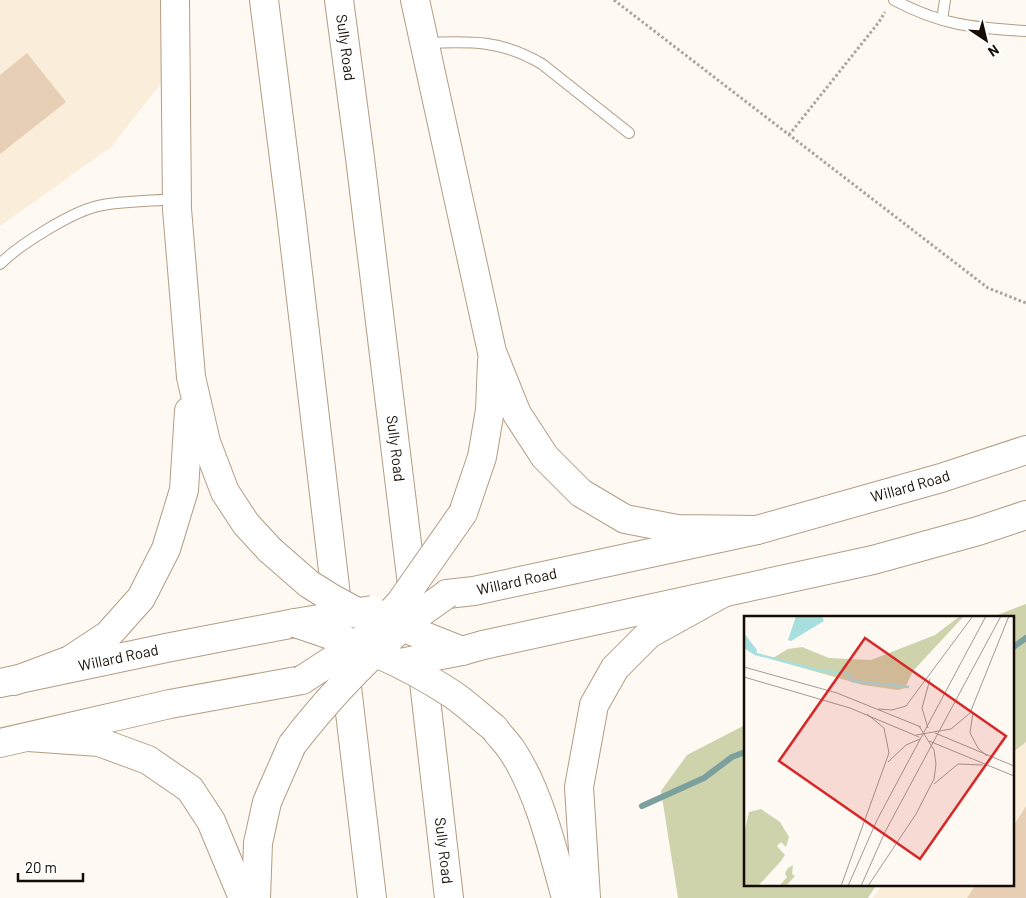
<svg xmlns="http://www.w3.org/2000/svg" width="1026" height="898" font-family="Barlow,sans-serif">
<rect width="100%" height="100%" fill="#fef9f3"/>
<path fill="#faeeda" d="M0,0H163L165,78L111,147L0,226Z
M1026,663V898H873L882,884H1012V684Z"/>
<path fill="#cfd3ab" d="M1026,604V742L1012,753V617H992Z
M745,725V884H877L868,898H678L661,791L687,755Z"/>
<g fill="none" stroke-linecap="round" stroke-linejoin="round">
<path stroke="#7ba09e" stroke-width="6" d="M1012,648L1026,638
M642,806L704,778L732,757L745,752"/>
</g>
<path fill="#e6cfb5" d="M27,53L66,102L0,154V75Z
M1026,806V898H967L976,884H1012V828Z"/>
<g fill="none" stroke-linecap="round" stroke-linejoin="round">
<g stroke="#b39d84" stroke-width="12">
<path id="lane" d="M894,0C941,25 973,28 1026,31
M942,20L945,0
M426,43C471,41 502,40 542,64L629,133
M0,264C19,245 75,209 103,205C126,201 152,201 176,199"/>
</g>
<g stroke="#b39d84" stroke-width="30">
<g id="secondary">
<path id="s1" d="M447,594L474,591L757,530L941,478L1026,450"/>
<path d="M483,645L873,560L978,531L1026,515"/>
<path id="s2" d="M0,683L166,648L295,623"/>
<path d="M0,743L170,704L302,680"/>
</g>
</g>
<g stroke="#b39d84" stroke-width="30">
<g id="highway">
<path d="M175,0L177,209L191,377L206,442L225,492L246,524L270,550"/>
<path d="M264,0L291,214L339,621"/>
<path id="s3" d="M339,0L360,158L414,601"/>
<path d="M415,0L492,352L517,414L545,457L581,493L625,519L677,529L757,530"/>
<path d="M463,513L482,457L490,410L492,361"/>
<path id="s4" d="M421,656L449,898"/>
<path d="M344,662L372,898"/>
<path d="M14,681L70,660L108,635L141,598L166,549L184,490L189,411"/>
<path d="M494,728C499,735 506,742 511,749C539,790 553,851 566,898"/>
<path d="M28,737L99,742L148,760L190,789L211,821L243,898"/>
<path d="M256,898L258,843L267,802L292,745"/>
<path d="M586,898L579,787L594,705L615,668L649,634L723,593"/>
</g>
</g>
<path stroke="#aaa49d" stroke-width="3" stroke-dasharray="2.5 2.5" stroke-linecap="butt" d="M614,0L988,288L1026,303
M789,135L879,22L885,12"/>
<use href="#lane" stroke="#fff" stroke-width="10"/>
<use href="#secondary" stroke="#fff" stroke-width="28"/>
<use href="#highway" stroke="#fff" stroke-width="28"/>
<g stroke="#b39d84" stroke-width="30" stroke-linecap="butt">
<path id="secondary-bridge" d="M295,623L372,610
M400,663L462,651L483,645"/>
</g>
<g stroke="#b39d84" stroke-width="30" stroke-linecap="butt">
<path id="highway-bridge" d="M270,550L309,584L333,599L359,613L384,620L462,651
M295,623C353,642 400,660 452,694C467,704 480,717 494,728
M302,680L357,644L384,620L400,603L463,513
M292,745C324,703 361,664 400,629C415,616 431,606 447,594"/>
</g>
<use href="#secondary-bridge" stroke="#fff" stroke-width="28"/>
<use href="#highway-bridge" stroke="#fff" stroke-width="28"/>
</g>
<g text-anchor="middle" stroke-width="5" stroke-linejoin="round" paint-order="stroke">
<g font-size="15" fill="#150d05" stroke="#fff">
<text dy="5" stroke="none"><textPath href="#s3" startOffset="48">Sully Road</textPath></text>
<text dy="5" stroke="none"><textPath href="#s3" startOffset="452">Sully Road</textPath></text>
<text dy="5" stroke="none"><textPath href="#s1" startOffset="476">Willard Road</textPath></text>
<text dy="5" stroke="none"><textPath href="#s1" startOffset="71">Willard Road</textPath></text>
<text dy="5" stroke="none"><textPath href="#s2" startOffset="121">Willard Road</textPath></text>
<text dy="5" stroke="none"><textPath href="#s4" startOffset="196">Sully Road</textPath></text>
</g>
</g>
<g transform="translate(744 616)">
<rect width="270" height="270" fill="#fef9f3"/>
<path d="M216,0H220L169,55L161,72L154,74L119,69L27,43L44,33L58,31L85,42L127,44L191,19ZM17,193L36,206L45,221L42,231L37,226L33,230L41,239L37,245L14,270H0V218L5,196ZM49,249L48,258L51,260L42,270H35L43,261L41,258L43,253Z" fill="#cfd3ab"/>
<path d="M52,0H78L80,5L47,25L44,24ZM0,17L13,34L12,40L0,32Z" fill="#a7dfdf"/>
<path fill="none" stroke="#a7dfdf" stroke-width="2.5" d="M12,38L77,55L103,57L108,65L165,71"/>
<path fill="none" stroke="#a19b94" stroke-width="1" d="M0,51L93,77L177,111M0,61L106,92L175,121M134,93L148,94L162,90L229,0M229,96L226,117L234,132L243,140M184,112L178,92L186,63M191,117L270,150M172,119L207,113L226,97L265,0M185,125L270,160M144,146L162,129L176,123M190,168L214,148L239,149M97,270L145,137L140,112L123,98M104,270L133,204L242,0M117,270L141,216L257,0M124,270L172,198L190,163L192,148L190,134L175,110"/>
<path fill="#d62828" fill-opacity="0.15" stroke="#d62828" stroke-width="2.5" d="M121,22L262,120L176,243L35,145Z"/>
<rect width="270" height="270" fill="none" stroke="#150d05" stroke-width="2.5"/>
</g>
<g transform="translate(986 40) rotate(145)" stroke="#ffffff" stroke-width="4" paint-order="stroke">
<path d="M0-4L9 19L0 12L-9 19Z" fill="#150d05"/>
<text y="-8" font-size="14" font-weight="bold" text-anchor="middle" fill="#150d05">N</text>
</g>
<path d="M18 873v8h65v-8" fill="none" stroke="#150d05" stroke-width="2.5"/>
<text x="25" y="873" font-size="15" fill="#150d05" stroke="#ffffff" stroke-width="4" paint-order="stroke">20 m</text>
</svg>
